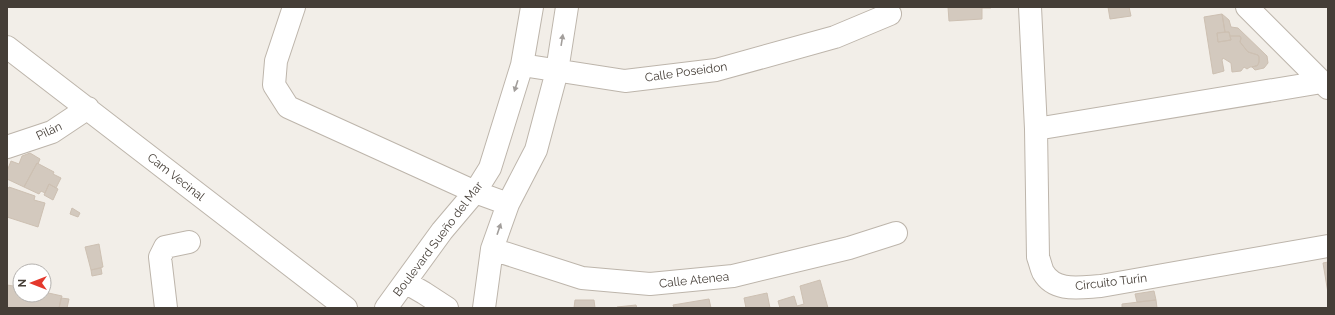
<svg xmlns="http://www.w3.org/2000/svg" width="1335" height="315" font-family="Raleway,sans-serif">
<rect width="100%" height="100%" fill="#f2eee8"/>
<path fill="#d3c9be" stroke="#cdc0b2" d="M948,7H991V8H982V19L949,21Z
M1108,7H1129L1131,16L1110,19Z
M1222,14L1229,20L1231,27L1238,28L1267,56L1268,63L1264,68L1255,70L1252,67L1258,65L1259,62V57L1258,55L1248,52L1240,42L1241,38L1240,36H1230L1229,32H1225Z
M1222,14L1225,32L1217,33L1218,42L1231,40L1230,36H1240L1241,38L1240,42L1248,52L1258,55L1259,57V62L1257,66L1252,67H1250L1247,69L1244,67L1241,71L1232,72L1231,63L1223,58L1222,60L1224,71L1213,74L1204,17Z
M1229,32L1231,40L1218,42L1217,33Z
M30,153L40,159L38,164L37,163L24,187L7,179V171L11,161L19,164L22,156Z
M37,163L54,172L53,174L61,178L56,188L49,184L45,193L41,191L39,194L24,187Z
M49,184L58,189L53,200L44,195Z
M9,187L35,196L34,200L45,203L38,227L7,217V190Z
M72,208L80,213L78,217L70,214Z
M99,244L103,267L91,270L85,247Z
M1328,262V293L1323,263Z
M101,268L102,274L92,276L91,270Z
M820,280L828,308H780L778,301L794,296L797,306L804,304L800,286Z
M7,285L20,287V295H44V292L62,296L59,308H7Z
M1154,291L1156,300L1137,302L1135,294Z
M767,293L770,308H746L744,298Z
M61,298L69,299L67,308H59Z
M709,299L711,308H674L673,305Z
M575,300H594L595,308H574Z
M1156,300L1157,308H1122V304Z
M636,305L637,308H617V307Z"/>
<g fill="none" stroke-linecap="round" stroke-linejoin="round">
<g stroke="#bdb5ab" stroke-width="24">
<path id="minor" d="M294,7L276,61L274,85L288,107L475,192L508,204
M1030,7L1036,129L1038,257C1040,262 1041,268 1043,272C1055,293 1081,287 1101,286L1328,246
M1247,7L1328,88
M7,47L346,308
M522,65L625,81L716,70L835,37L890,14
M1036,129L1322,82
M7,147L52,132L88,108
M492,249L582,278L650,284L733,276L849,248L896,233
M405,282L424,293L447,308
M166,308L160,257L165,247L189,242
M386,308L442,231L475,192L490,168L522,65L532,7
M484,308L492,249L508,204L536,150L557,71L567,7"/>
</g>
<use href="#minor" stroke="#fff" stroke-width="22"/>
</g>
<defs><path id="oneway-solid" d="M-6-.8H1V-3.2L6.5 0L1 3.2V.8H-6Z"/></defs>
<g fill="#a29e9b">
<use href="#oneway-solid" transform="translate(562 40) rotate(-81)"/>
<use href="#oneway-solid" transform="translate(516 86) rotate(108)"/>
<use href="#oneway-solid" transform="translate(499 229) rotate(-71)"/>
</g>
<g text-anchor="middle" stroke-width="3" stroke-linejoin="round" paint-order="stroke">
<g font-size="12" fill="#453e37" stroke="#fff">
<text transform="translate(686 72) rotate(-8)" y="4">Calle Poseidon</text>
<text transform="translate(49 131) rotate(-25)" y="4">Pilán</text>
<text transform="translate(176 177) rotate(38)" y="4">Cam Vecinal</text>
<text transform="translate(438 239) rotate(-53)" y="4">Boulevard Sueño del Mar</text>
<text transform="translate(694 280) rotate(-6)" y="4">Calle Atenea</text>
<text transform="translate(1111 282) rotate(-7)" y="4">Circuito Turin</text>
</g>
</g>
<rect width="1335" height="315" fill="none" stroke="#453e37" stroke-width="16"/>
<g transform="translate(32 283) rotate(270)"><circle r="19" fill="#ffffff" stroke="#b5b2af"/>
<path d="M0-3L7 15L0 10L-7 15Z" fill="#e4382c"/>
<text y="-6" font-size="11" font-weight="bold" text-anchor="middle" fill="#453e37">N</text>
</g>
</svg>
